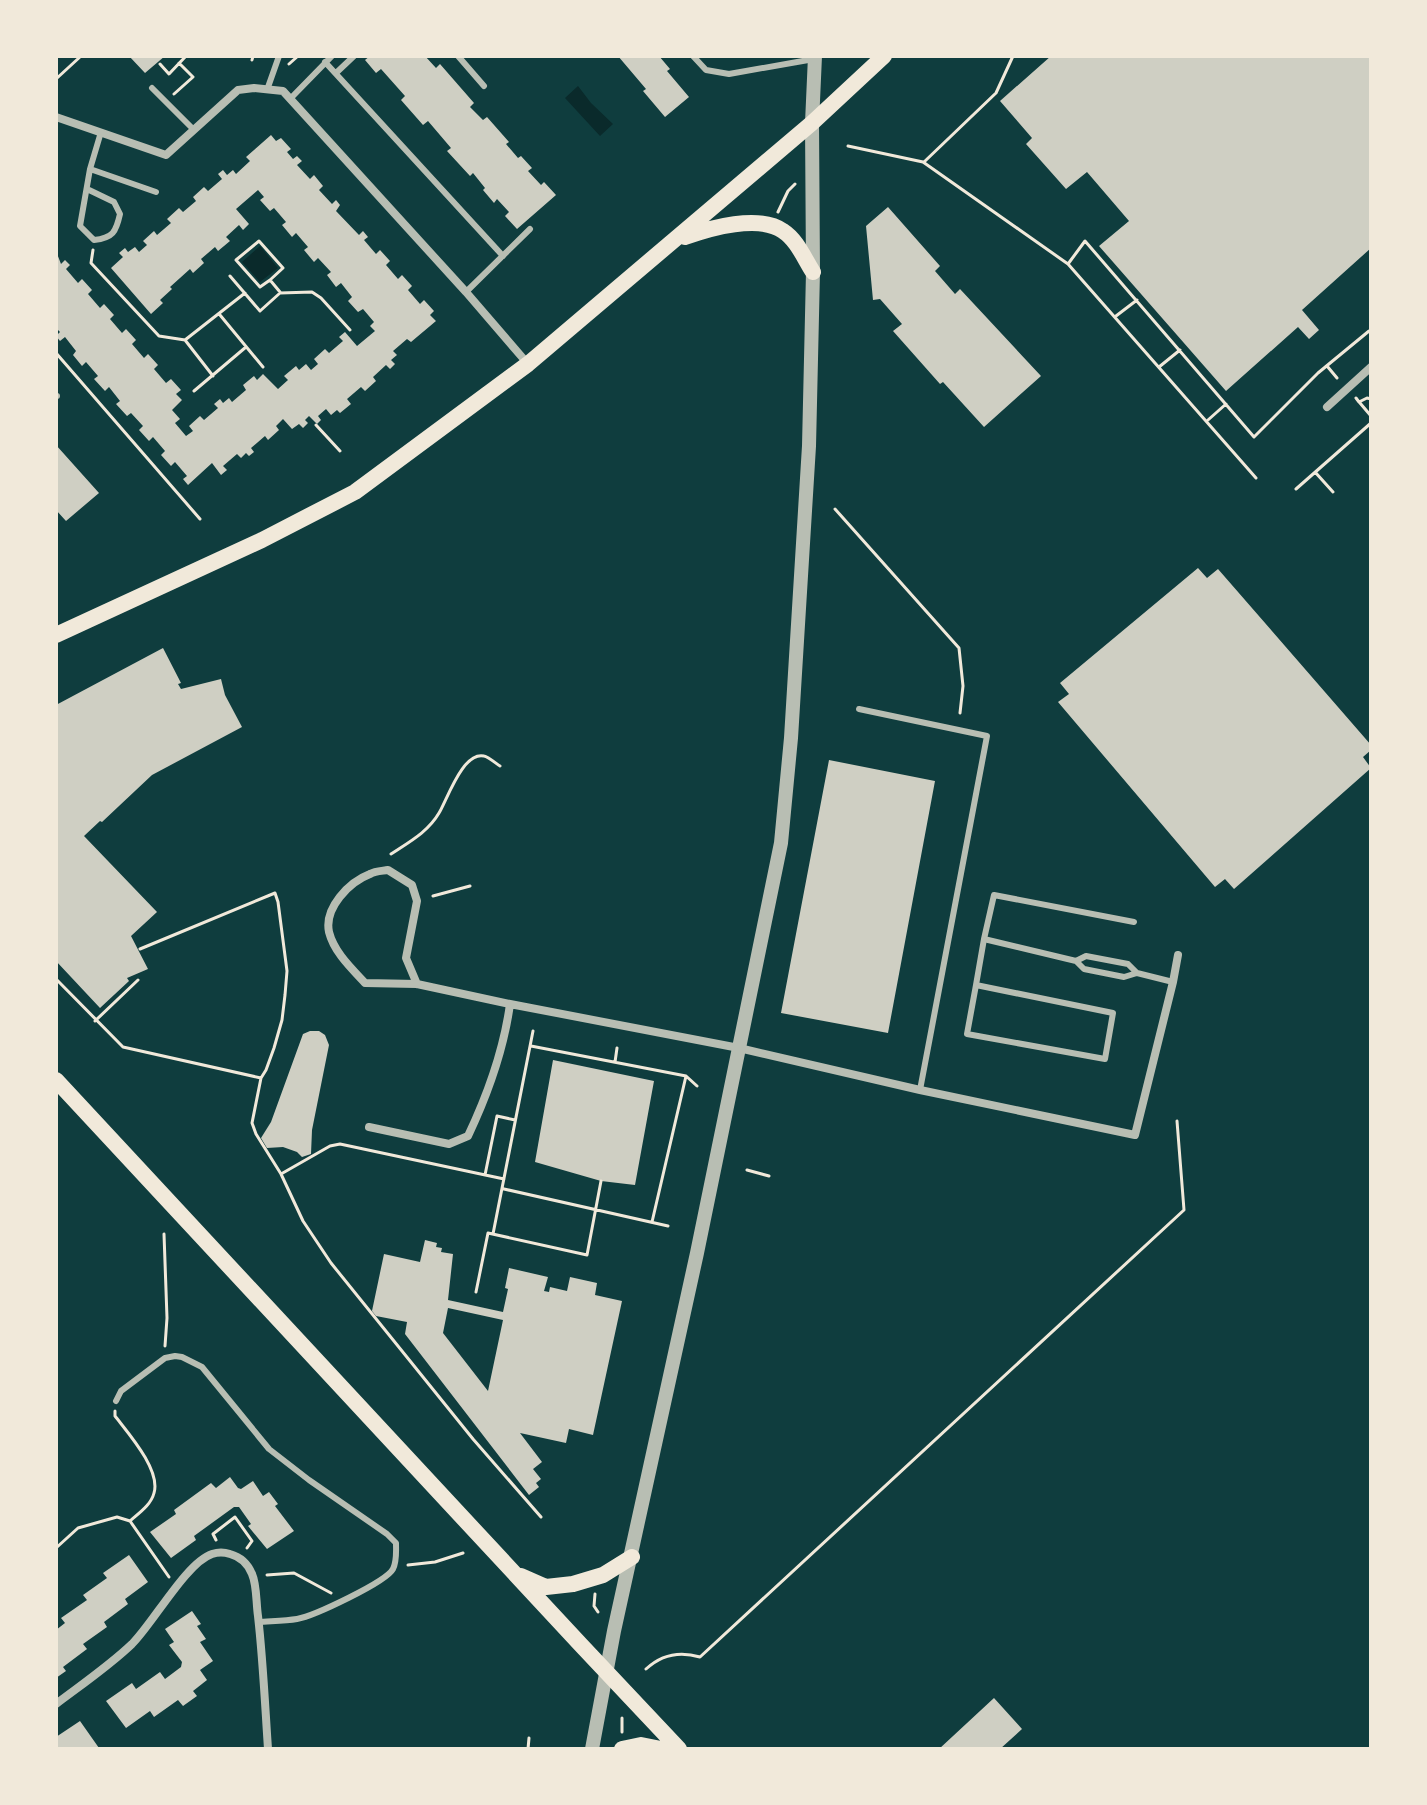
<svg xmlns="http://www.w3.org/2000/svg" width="1427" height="1805" font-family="'Golos Text',sans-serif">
<rect width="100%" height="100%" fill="#0f3d3e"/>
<path fill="#0a2a2b" d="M578,86L591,103L613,124L600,136L565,98Z
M260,246L278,268L260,282L242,262Z"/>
<path fill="#cfcfc3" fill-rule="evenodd" d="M129,56H165L145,73Z
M370,56H425L436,68L440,64L474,103L470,107L483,120L487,117L509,142L506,144L518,158L521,156L532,168L528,171L541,185L544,182L556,195L517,229L505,216L509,212L497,199L494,203L483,190L485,188L473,173L470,176L447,151L451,148L428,121L423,125L401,100L405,96L381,69L376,73L365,60Z
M618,56H659L670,69L667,71L689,97L665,117L643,91L646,89Z
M1051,56H1371V248L1302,310L1319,330L1309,339L1298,327L1226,391L1099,246L1129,221L1087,172L1066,189L1026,144L1032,138L1000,101Z
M271,135L276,141L281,138L291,149L287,152L293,159L297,156L302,161L297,165L310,179L314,175L323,186L319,190L332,204L336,200L340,205L336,211L359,235L363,231L368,237L364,240L376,254L380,250L390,261L386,265L398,279L402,275L412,286L408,290L420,304L424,300L434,311L430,315L436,321L411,342L407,339L393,351L397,355L391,360L395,364L390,369L386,365L373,377L376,381L365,391L361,387L347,399L351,404L340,413L337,410L331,415L326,409L318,416L321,420L317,424L309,416L305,420L308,423L303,428L299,424L292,429L283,419L276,426L279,430L268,440L265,436L251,448L254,452L249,456L246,453L241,458L237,454L223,466L227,470L221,475L212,463L188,485L183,479L187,476L175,462L171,466L161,455L165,451L153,437L149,441L139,430L143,426L131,413L127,416L116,404L120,401L109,387L105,391L94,379L98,376L86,362L82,366L73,355L76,351L65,337L60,341L56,336L60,332L56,328V251L61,264L65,260L70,265L66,269L78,283L82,279L92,290L88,294L100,308L104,304L114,315L110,319L122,333L126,329L136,340L132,344L144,358L148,354L158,365L154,369L166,383L171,379L181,390L176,394L182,400L172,410L180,419L175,423L186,436L193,431L189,426L200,416L204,420L218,408L214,404L220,399L223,403L229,398L232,402L246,390L243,385L254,376L257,380L263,374L278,389L288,380L284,376L296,366L299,370L306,364L311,370L318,364L314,359L325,349L329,353L343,341L339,337L345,332L357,346L375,331L370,326L374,322L363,309L358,312L348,301L352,297L341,283L336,287L327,275L331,272L318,258L314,262L304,250L308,247L296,233L292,237L282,225L286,222L274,208L270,211L260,200L264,197L258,190L236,209L249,224L243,230L239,225L226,237L230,241L218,251L215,247L201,259L204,263L193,273L190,269L170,287L172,289L160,300L163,303L151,314L111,268L123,257L119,253L125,248L128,252L135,247L139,252L147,245L143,241L154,231L157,235L171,223L167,219L179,208L183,212L196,201L193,197L204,187L208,191L222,179L218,174L223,170L227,175L233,170L236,174L250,161L246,157Z
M888,207L940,266L935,271L955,294L960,289L1041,376L984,427L943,382L940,384L893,331L902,324L880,299L873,300L866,226Z
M56,445L99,493L66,521L56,510Z
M1198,568L1207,578L1218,569L1371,745V750L1363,757L1371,768L1234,889L1225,879L1215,887L1058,702L1069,694L1060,683Z
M163,648L181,683L178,684L181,689L221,679L225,695L242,727L152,775L102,822L100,821L84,836L157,912L131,936L148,969L127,978L129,981L100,1008L56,961V705Z
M829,760L935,781L888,1033L781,1013Z
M310,1031H319L325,1035L329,1045L312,1130L311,1154L302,1157L297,1152L283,1147L267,1148L261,1138L271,1122L303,1034Z
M553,1060L654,1081L635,1185L601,1181L535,1162Z
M425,1240L437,1243L436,1247L442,1248L441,1252L453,1254L448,1300L503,1312L508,1289L505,1288L509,1268L548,1277L544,1291L549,1292L550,1287L567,1291L570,1277L597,1283L595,1295L622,1301L593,1435L569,1429L566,1443L520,1433L542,1462L533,1469L541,1479L536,1483L539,1487L529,1495L405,1334L407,1322L376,1316L372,1311L384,1254L420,1262ZM448,1308L503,1320L488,1391L443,1333Z
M230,1477L238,1488L241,1489L253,1481L263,1496L269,1492L278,1504L275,1506L294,1531L267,1549L248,1526L251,1524L239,1507H234L194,1536L196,1540L171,1558L150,1532L176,1514L174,1510L211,1483L216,1488Z
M129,1555L148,1582L125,1599L128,1604L104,1622L107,1627L83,1644L87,1649L63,1667L66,1671L56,1678V1630L65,1623L61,1618L87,1600L83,1595L107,1578L103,1573Z
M192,1611L201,1624L197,1626L206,1639L200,1642L213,1661L200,1670L207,1680L193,1691L197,1696L183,1706L178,1700L154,1717L150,1711L126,1728L106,1701L132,1683L136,1689L160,1672L165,1679L181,1667L182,1662L169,1645L174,1642L165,1629Z
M994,1698L1022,1729L1000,1749H939Z
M80,1721L99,1748L56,1749V1737Z"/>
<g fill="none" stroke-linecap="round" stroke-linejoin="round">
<path stroke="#f1e9da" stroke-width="3" d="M252,60L253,56
M160,64L169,74L186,56
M289,64L298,56
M56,79L81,56
M174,94L193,77L179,63
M848,146L923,162L1068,264L1085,241L1254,437L1318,373L1369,331
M924,162L996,93L1013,56
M778,212L788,191L795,184
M93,250L91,263L159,336L185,340L213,376
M1068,264L1256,478
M230,276L260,311L280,293L312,292L321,298L350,330
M270,280L260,287L236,260L259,241L283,268L270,280L280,292
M220,315L263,367
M1116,316L1137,300
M185,340L245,293
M56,353L200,519
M1327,366L1337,378
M1159,367L1180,350
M194,391L246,347
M1356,398L1359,402L1367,398L1371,399
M1360,403L1371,416
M1208,420L1226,404
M316,425L340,451
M1315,472L1333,492
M1296,489L1371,423
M835,509L959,648L963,686L960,713
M391,854C409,842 428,832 439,813C447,800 463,751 484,756C489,757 495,763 500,766
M433,896L470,886
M140,949L275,893L278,902L287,971L285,995L282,1020L274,1048L266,1070L261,1078L252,1123L256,1134L281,1174L303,1221L331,1263L473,1439L541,1517
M56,979L123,1047L261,1078
M95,1021L138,980
M531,1046L686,1076L652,1222
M615,1062L617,1048
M686,1076L697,1086
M747,1170L769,1176
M281,1174L330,1146L340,1144L504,1179
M485,1175L497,1116L515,1120
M504,1189L668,1226
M164,1234L167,1318L165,1346
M493,1234L533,1031
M476,1292L488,1233L587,1255L601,1181
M115,1411V1416C128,1433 161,1470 154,1493C151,1505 139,1513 130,1521
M216,1540L213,1534L235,1517L252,1541L247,1548
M56,1548L78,1528L117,1517L130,1521L169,1577
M408,1565L435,1562L463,1553
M267,1575L294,1573L331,1593
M595,1594L594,1606L598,1612
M646,1669C661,1655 680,1651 700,1657L1184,1210L1177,1121
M622,1732V1718
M528,1749L529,1738"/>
<path stroke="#b8beb3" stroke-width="6" d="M458,56L484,86
M693,56L706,70L729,74L814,59
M325,62L503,256
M336,73L354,56
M152,88L194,130
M267,90L279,56
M290,99L332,56
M90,169L156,192
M87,189L114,202L120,214C116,232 113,238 94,240L80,226L90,169L101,132
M466,292L530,229
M56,396H57
M859,709L987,736L920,1090
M1076,961L984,939L994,895L1134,922
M1137,973L1124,977L1084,969L1076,961L1086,956L1128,964L1137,973L1173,982
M976,985L967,1034L1105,1059L1113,1013L976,985L984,939
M116,1401L121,1391L165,1358L175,1356L182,1357L202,1367L269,1449L309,1480L387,1534L396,1543C396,1552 397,1561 393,1569C386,1582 314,1616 297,1619C285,1621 271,1621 258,1622"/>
<path stroke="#b8beb3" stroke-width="8" d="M56,117L166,155L238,90L254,88L283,91L466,292L528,364
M1327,407L1371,367
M417,984L406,958L417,901L412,885L388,870C382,871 375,871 370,874C349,882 324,908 329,932C334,952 351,968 365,983L417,984L510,1004L739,1048L920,1090L1135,1135L1173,982L1178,955
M369,1127L449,1144L468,1136C487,1096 504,1048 510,1004
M56,1704C81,1685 109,1666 132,1644C154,1622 186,1563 212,1554C218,1552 224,1552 230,1554C241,1557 248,1564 252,1574C257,1585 256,1603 258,1616C263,1660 265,1705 268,1749"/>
<path stroke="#b8beb3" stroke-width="14" d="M592,1749L614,1631L697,1253L781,843L791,738L809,446L813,272L812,123L815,56"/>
<path stroke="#f1e9da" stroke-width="16" d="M685,237C710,228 759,214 783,231C797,240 804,258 813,272
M56,635L262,540L355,492L528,364L812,123L884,56
M56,1080L581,1645L679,1749
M521,1576L546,1587L573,1584L603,1575L632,1557
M622,1749L641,1745L661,1749"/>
</g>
<rect width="1427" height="1805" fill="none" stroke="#f1e9da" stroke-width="116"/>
</svg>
